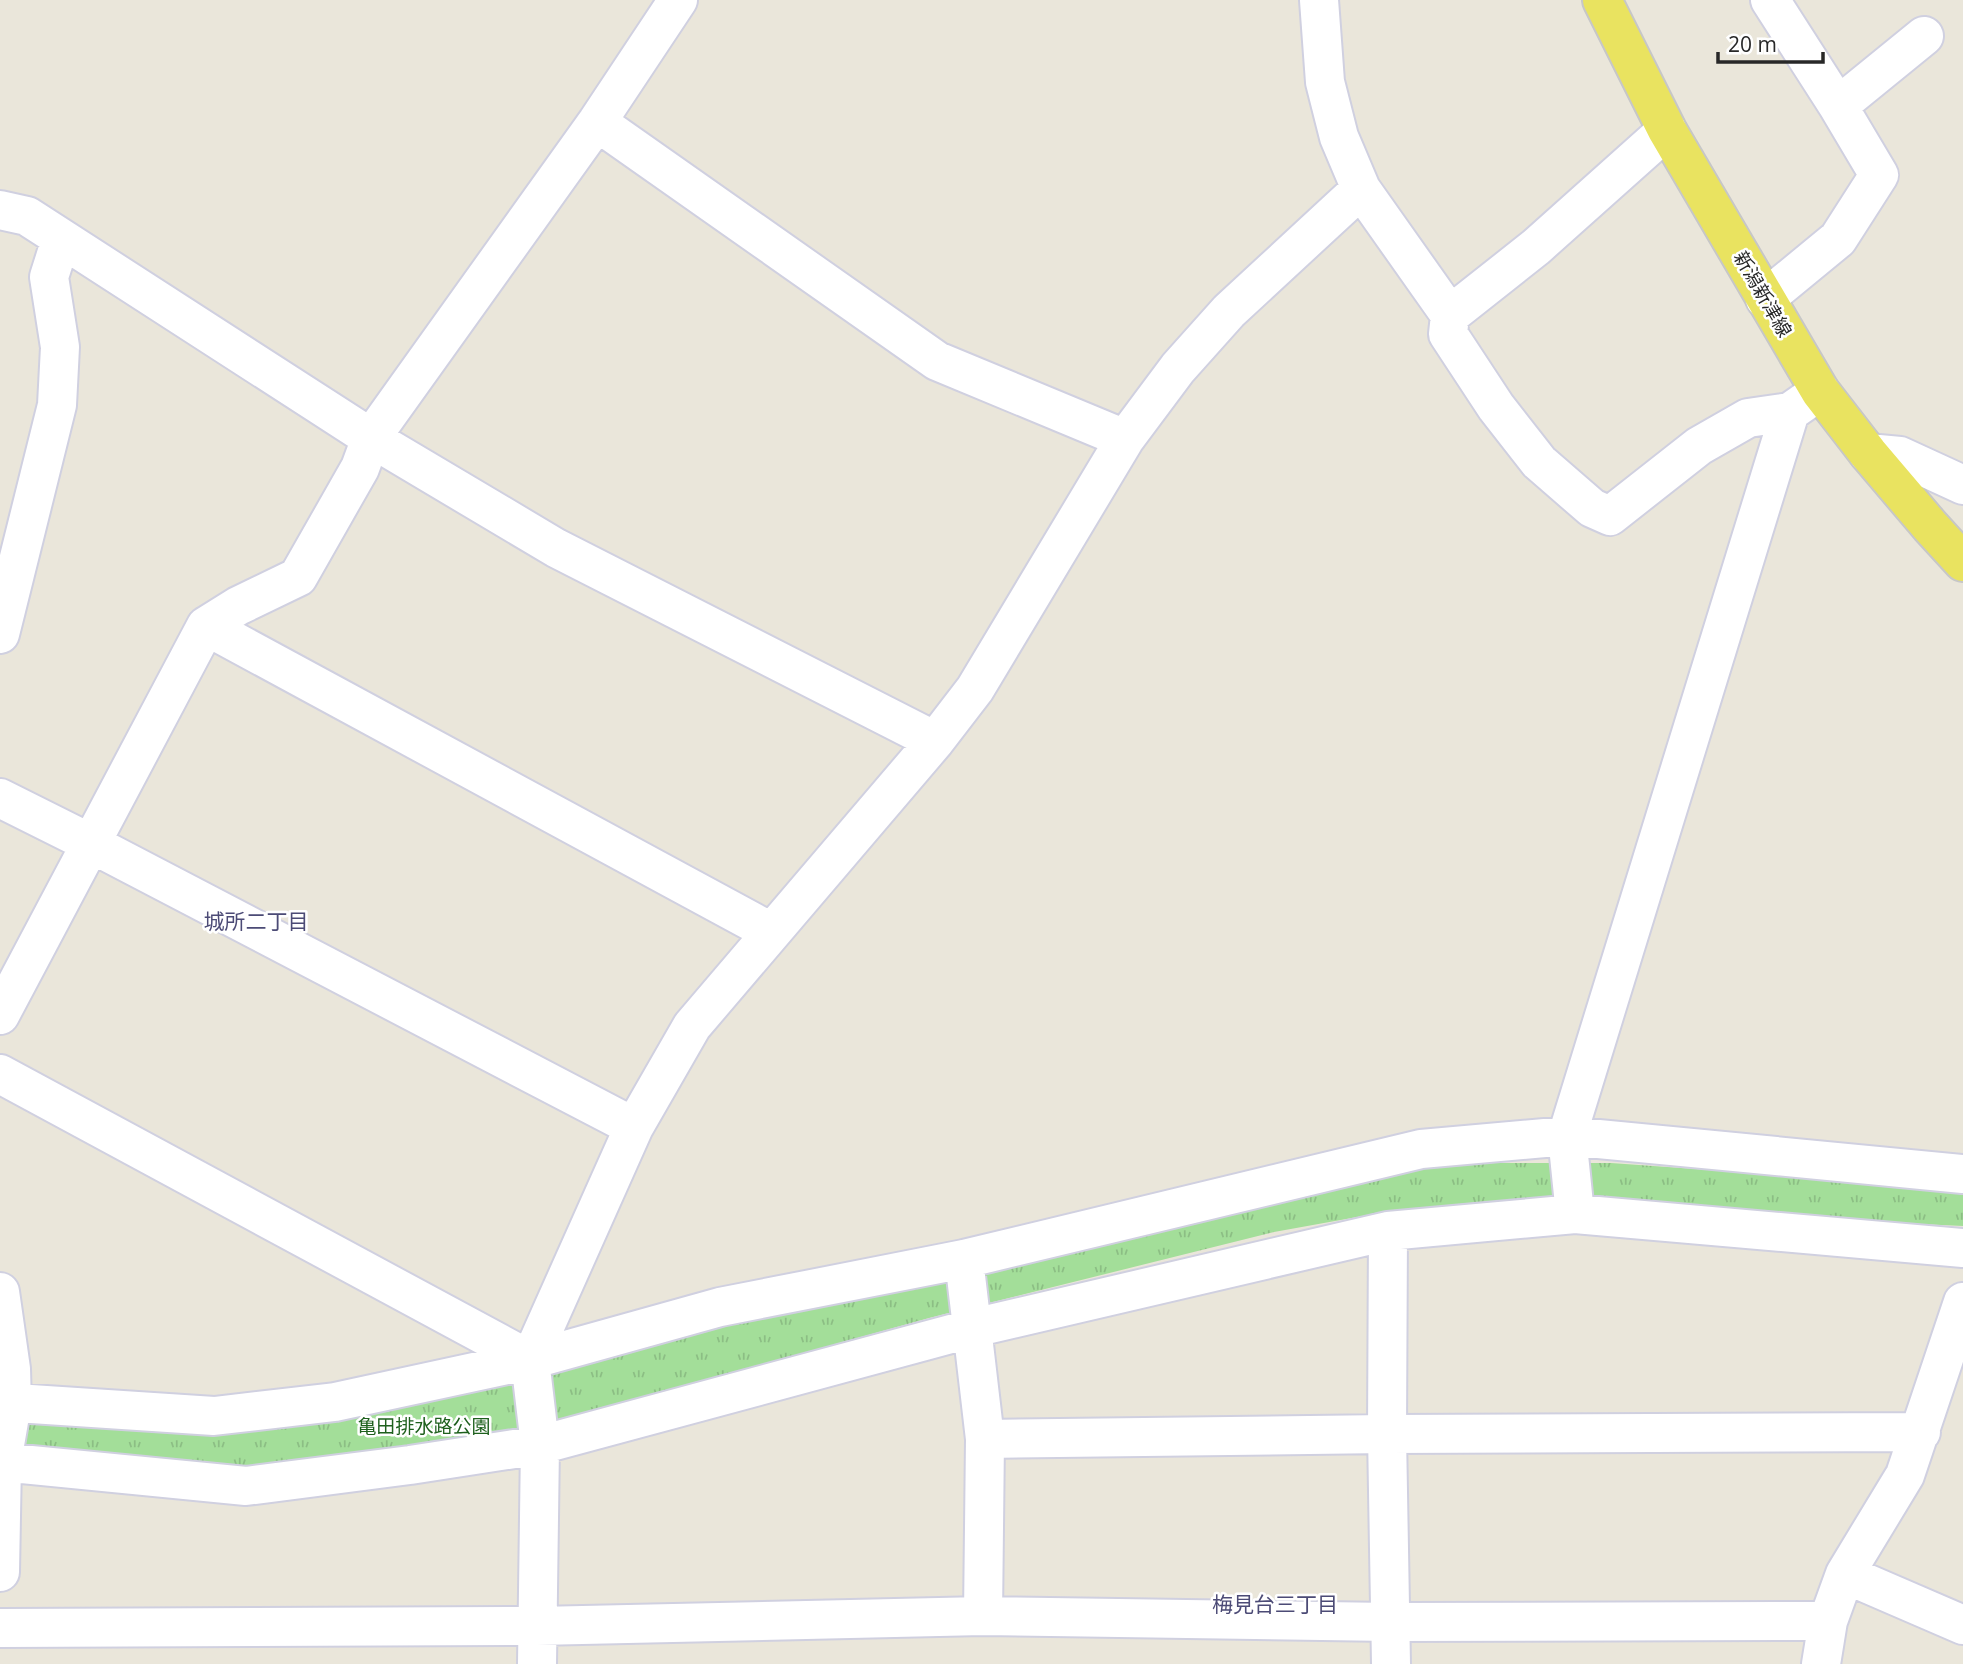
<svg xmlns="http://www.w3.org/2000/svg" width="1963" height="1664" font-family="'Open Sans','Noto Sans JP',sans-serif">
<defs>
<pattern id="park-tufts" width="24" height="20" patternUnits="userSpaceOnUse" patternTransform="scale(1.75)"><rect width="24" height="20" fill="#a3de99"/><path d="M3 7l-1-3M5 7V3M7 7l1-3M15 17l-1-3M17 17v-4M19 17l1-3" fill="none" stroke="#8cbe84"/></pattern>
</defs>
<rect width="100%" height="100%" fill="#eae6da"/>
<path fill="url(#park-tufts)" d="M1495,1163H1611L1963,1188V1226L1495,1204L1385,1212L1274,1232L929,1318L600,1410L412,1456L300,1470L0,1454V1413L184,1431L916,1278L1396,1169Z"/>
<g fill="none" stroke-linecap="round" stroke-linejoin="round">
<g stroke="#d0d0e0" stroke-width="42">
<path id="minor" d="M1319,0L1325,82L1339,137L1361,189L1450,315L1536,247L1667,130
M1838,106L1924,36
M597,122L937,361L1125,439
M0,210L27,216L371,438L556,548L935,741
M1765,299L1838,239L1879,175L1838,106L1770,0
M1450,315L1448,334L1496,407L1539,462L1592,508L1610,516L1699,446L1748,418L1790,412
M1868,453L1900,456L1963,485
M206,626L771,932
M0,634L57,405L60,347L49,277L61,239
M0,798L90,843L634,1127
M0,1015L206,626L238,606L298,577L360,468L371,438L597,122L678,0
M0,1074L530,1360
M1575,1214L1567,1136L1790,412L1820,391
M1388,1231L1387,1434L1391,1664
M964,1259L985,1439L983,1616
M0,1292L11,1369L12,1404L2,1462L0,1572
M0,1402L214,1416L335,1402L530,1360L720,1307L964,1259L1421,1149L1567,1136L1963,1174
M985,1439L1387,1434L1921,1432
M0,1462L246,1486L410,1465L540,1445L973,1328L1388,1231L1575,1214L1963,1248
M1845,1574L1963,1625
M0,1628L537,1626L983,1616L1391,1622L1828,1621
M537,1664L540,1445L530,1360L634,1127L692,1026L935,741L975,689L1125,439L1178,368L1229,311L1361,189
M1821,1664L1828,1621L1845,1574L1905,1475L1963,1302"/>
</g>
<g stroke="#c7c7c7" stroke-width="42">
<path id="major" d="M1602,0L1667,130L1820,391L1868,453L1930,526L1963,562"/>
</g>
<use href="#minor" stroke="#fff" stroke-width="38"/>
<use href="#major" stroke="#e9e360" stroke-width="38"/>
</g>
<g text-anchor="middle" stroke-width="5" stroke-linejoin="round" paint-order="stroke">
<g font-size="19" fill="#282828" stroke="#fff">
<text transform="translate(1763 294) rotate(60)" y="7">新潟新津線</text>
</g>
<g font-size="19" fill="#1e601d" stroke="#fff">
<text x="424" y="1433">亀田排水路公園</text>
</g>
<g font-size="21" fill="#4c4b76" stroke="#fff">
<text x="256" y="929">城所二丁目</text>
<text x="1275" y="1612">梅見台三丁目</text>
</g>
</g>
<path d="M1718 52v10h105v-10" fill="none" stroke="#282828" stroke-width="3.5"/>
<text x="1728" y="52" font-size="21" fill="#282828" stroke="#ffffff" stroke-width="5" paint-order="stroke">20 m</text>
</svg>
